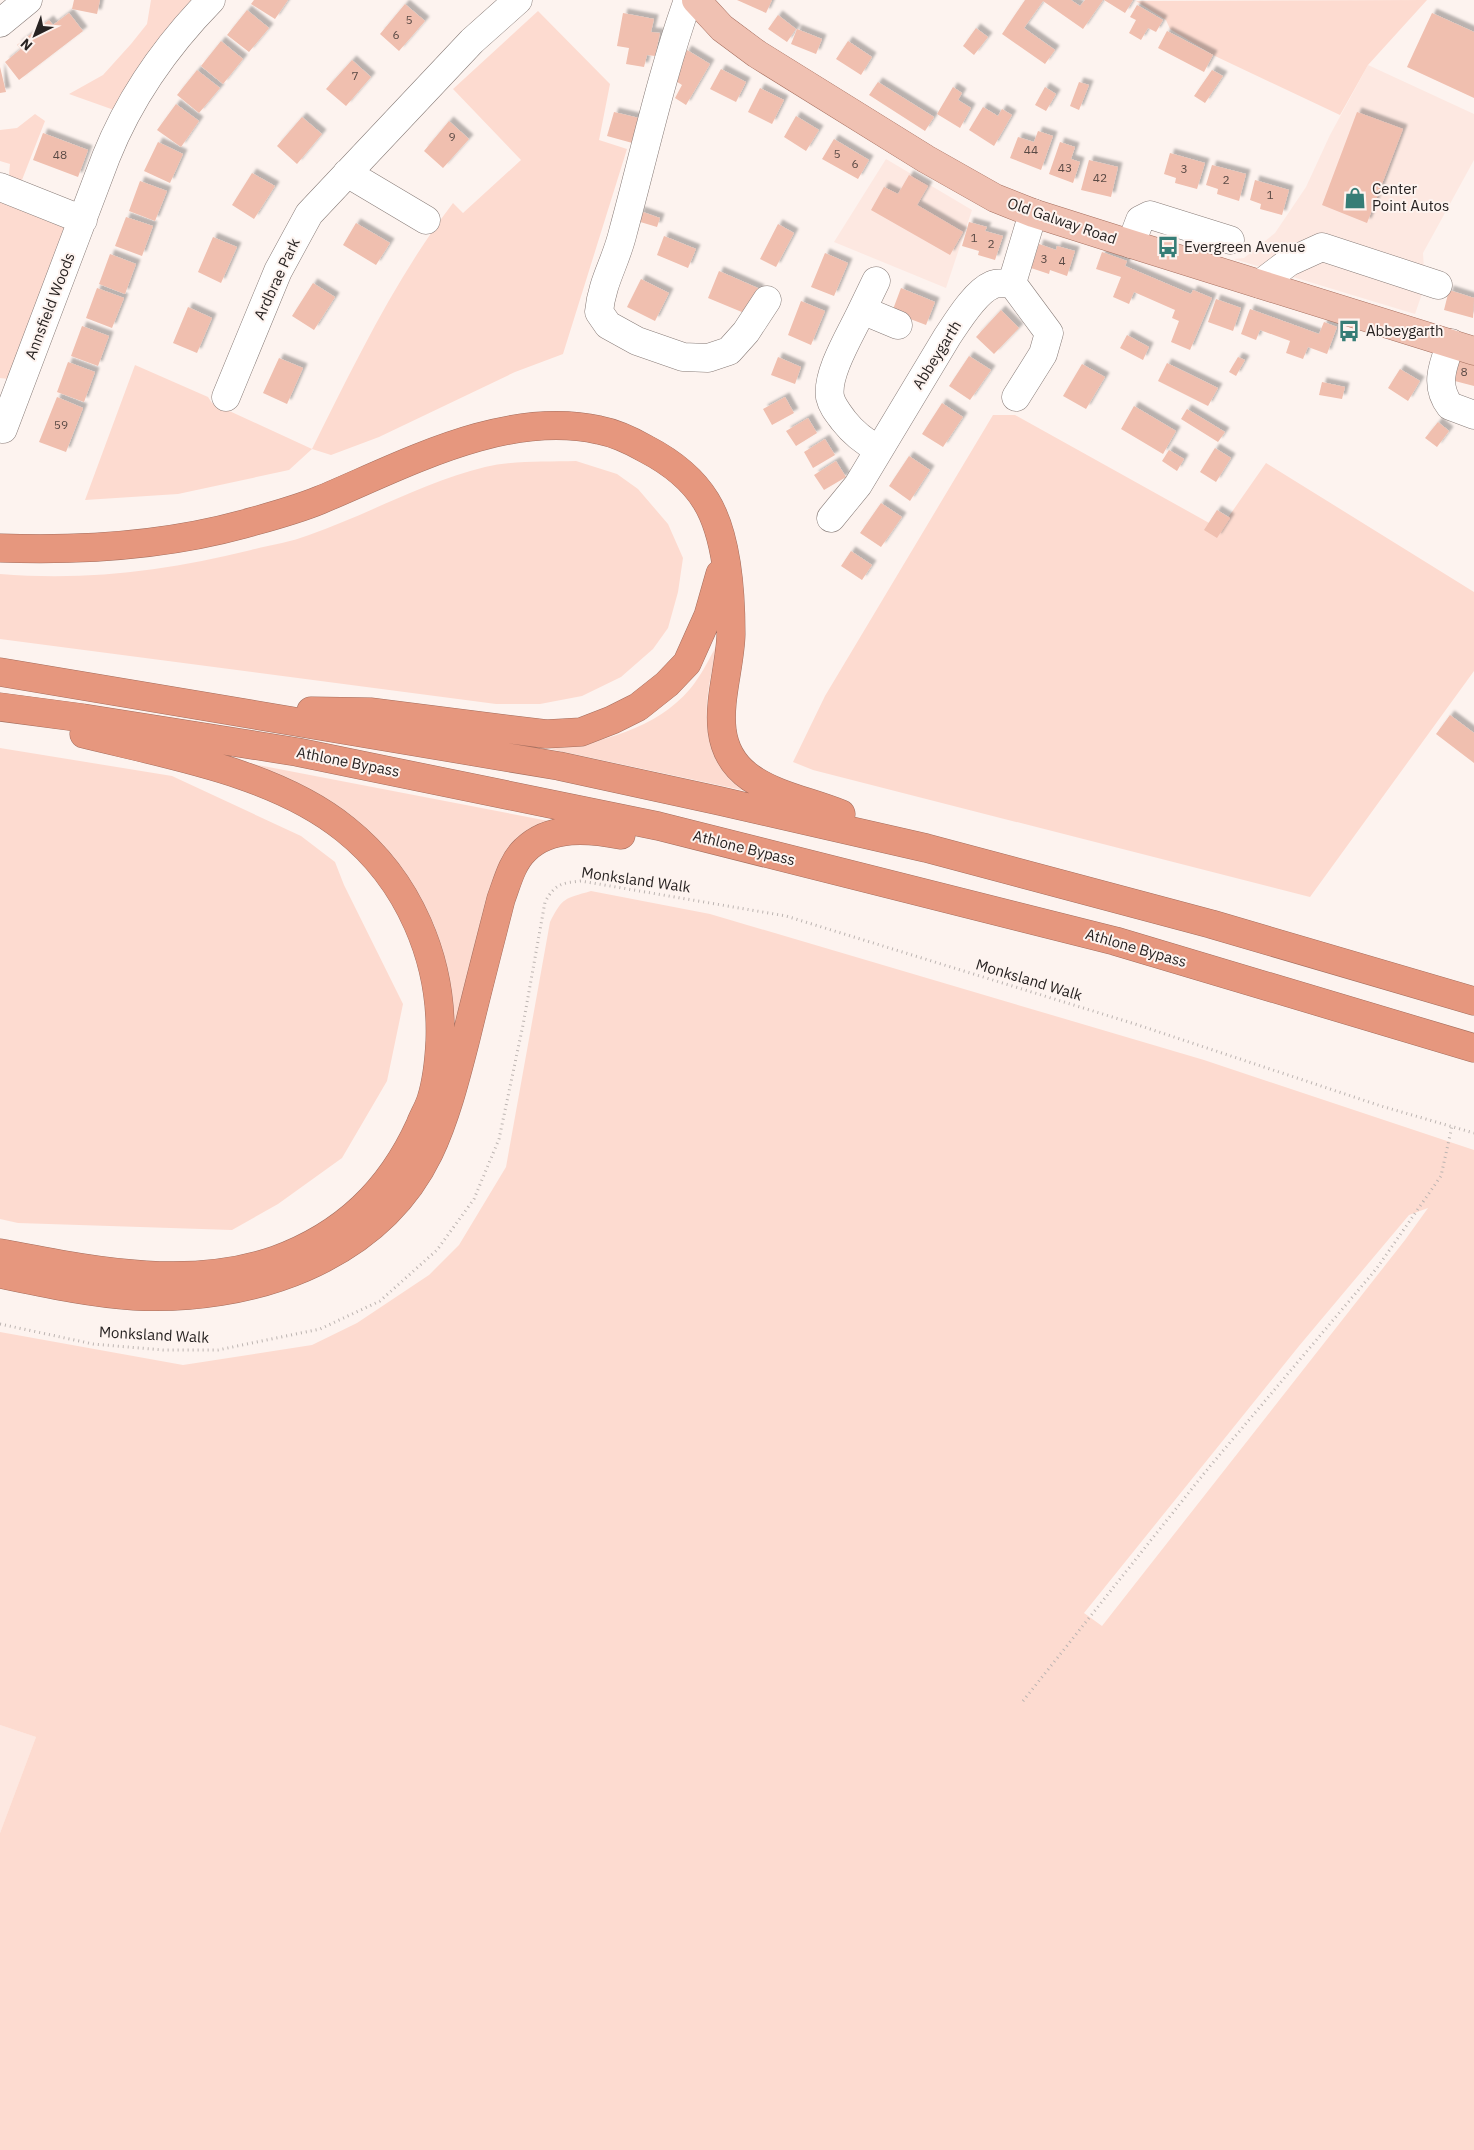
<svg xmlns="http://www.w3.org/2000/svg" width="1474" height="2150" font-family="'IBM Plex Sans',sans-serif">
<defs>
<filter id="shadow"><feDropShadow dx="4.5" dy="-4.5" stdDeviation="1" flood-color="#0004"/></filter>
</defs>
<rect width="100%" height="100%" fill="#fdf3ef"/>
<path fill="#fde8e1" d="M1368,65L1474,114V160L1423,253L1425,285L1415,314L1234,259L1244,258L1275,233L1306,187L1330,135Z
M886,159L972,210L946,288L834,242Z
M0,1725L36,1737L0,1833Z"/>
<path fill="#fddbd0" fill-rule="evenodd" d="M151,0H197L114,110L69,94L103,75L131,44L147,24Z
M1427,0L1368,65L1340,115L1215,56L1170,29L1166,20L1136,1Z
M538,11L610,84L599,140L627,149L563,354L515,372L379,437L331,455L312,449L289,470L178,494L85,500L135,365L208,397L212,403L312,449C354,365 396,277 453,203L463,213L521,160L453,89Z
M35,114L45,121L20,185L11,180L9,174L10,164L0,161V130L17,128Z
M0,201L65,226L9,379L0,378Z
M993,415H1015L1220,529L1266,463L1474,592V671L1310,897L813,770L793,762L825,696Z
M576,461L617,474L638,489L668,524L683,558L678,592L668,628L653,649L621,677L582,696L540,704H496L0,639V574C86,581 167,571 251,550C270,545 291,542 309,535C369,514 424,482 485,467C514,460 546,462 576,461Z
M718,643C710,680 698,721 716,756C722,769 737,781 746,791L550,749C600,743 656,729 690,689C701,676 709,659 718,643Z
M0,748L172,776L301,836L335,862L344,885L403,1004L387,1081L342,1158L278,1204L232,1230L18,1223L0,1219Z
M242,762L554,822L537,833L452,1063L446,963L435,927L422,900L404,872L378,843Z
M591,891L710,914L1204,1060L1474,1150V2150H0V1833L36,1737L0,1725V1332L183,1365L312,1345L357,1323L429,1275L459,1245L506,1167L550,922C563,897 564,899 591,891ZM1428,1208L1405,1240L1102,1626L1084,1613L1299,1346L1409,1215Z"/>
<path fill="#f0bfaf" filter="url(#shadow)" d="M74,0H100L97,14L72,9Z
M254,0H288L275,19L251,4Z
M737,0H772L766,13Z
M1025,0H1071L1080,6L1085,0H1103L1083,29L1043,1L1024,28L1055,50L1045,64L1002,34Z
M1104,0H1133L1125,13Z
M405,4L425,21L399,51L380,34Z
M1137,5L1163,20L1156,32L1148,28L1141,40L1129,33L1136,20L1130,17Z
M247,10L269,28L249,52L227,35Z
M69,13L83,31L19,80L5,62L21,49L17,45L49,20L53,25Z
M623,13L654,19L651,32L660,33L655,56L647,55L644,67L626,64L629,48L617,46Z
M1432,13L1474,32V98L1407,67Z
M778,15L796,29L787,42L768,29Z
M976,28L988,37L974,55L963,46Z
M797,29L822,39L816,54L791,44Z
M1167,31L1213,55L1204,72L1158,48Z
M221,41L243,59L223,84L201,66Z
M848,41L872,57L861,75L836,59Z
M687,50L710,64L686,105L675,98L682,85L671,78Z
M352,60L371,77L346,106L326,89Z
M0,67L6,92L0,93Z
M721,69L746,82L736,102L710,89Z
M197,70L220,88L199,113L177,95Z
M1212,70L1223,76L1205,103L1194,96Z
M878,82L934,117L925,131L869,95Z
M1079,82L1089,85L1079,110L1070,106Z
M953,87L962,93L958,100L971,108L960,128L937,114Z
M1045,87L1056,94L1046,111L1035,105Z
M760,88L784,100L772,124L748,112Z
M176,104L199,121L181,147L157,130Z
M983,107L998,116L1002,109L1012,115L994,146L969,130Z
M614,112L643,119L636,144L607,136Z
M1357,112L1403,129L1367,223L1322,205Z
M796,116L819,130L806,151L784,137Z
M302,117L322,134L297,164L277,146Z
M449,121L469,139L443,168L424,151Z
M1038,131L1053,136L1041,170L1010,158L1018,137L1034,142Z
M43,133L88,150L78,177L33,160Z
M834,139L869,160L858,179L822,159Z
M158,142L183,154L170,183L144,171Z
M1060,142L1075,147L1071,159L1080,162L1073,183L1049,174Z
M1170,153L1205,163L1197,189L1175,183L1176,178L1164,174Z
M1089,160L1118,167L1111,197L1081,190Z
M1212,165L1246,174L1239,201L1217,194L1218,189L1206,185Z
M252,173L275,186L254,219L232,205Z
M909,175L928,186L917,205L963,232L950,255L871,210L884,187L898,194Z
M1255,180L1289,190L1282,215L1260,209L1261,204L1250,200Z
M140,181L167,191L155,221L129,211Z
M640,211L660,218L657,227L637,221Z
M126,217L153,226L142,256L115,246Z
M969,222L987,227L985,231L1003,236L995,260L978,255L979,251L962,246Z
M356,223L390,243L376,265L343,245Z
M778,224L794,233L776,267L760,259Z
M664,236L696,249L688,268L657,255Z
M213,237L237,247L221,283L198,272Z
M1039,244L1056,250L1057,246L1075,251L1067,276L1050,270L1049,274L1031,268Z
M1102,252L1127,261L1125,266L1191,294L1193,290L1212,298L1190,350L1171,342L1179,321L1172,318L1175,310L1134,292L1129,304L1113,297L1121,277L1096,269Z
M825,253L848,263L834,296L811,287Z
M110,254L136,264L125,294L99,284Z
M719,271L760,289L749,315L708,298Z
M641,279L669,293L655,321L627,307Z
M313,283L335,297L314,330L292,316Z
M97,288L124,298L112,328L86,318Z
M901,288L935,302L926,325L892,312Z
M1449,290L1474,298L1473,318L1444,310Z
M1216,299L1241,308L1233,331L1208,322Z
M801,301L825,311L811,345L788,335Z
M188,307L212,318L197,353L173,343Z
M1250,309L1319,334L1324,322L1337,327L1327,354L1308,347L1303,359L1286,353L1290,341L1260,330L1256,340L1241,334Z
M1001,310L1019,328L994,354L976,337Z
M82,326L109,336L98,366L71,356Z
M1127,335L1149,347L1143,360L1120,348Z
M969,356L991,370L970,400L949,386Z
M778,357L801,367L795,384L771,375Z
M1238,357L1245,360L1236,376L1229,372Z
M279,358L303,368L287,404L263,393Z
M1458,360L1474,365V386L1451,380Z
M68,362L95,372L84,402L57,392Z
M1167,363L1218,388L1208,406L1158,381Z
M1082,364L1105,377L1086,409L1063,396Z
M1400,369L1420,381L1408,401L1388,388Z
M1322,382L1345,387L1342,399L1319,395Z
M57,397L83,408L66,452L39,442Z
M785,397L794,413L772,425L763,409Z
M942,403L963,417L943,447L922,434Z
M1134,406L1176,431L1163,454L1121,429Z
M1187,409L1225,432L1218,442L1181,419Z
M808,418L817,433L796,446L786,431Z
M1438,422L1449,431L1437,447L1425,438Z
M825,439L835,455L813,468L804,452Z
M1215,448L1231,458L1216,482L1200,472Z
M1169,450L1184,459L1177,471L1162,461Z
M909,456L930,470L910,501L889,486Z
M836,461L846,477L824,490L814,475Z
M881,503L902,517L881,547L860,533Z
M1217,510L1230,518L1217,538L1204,530Z
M851,551L872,565L862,580L841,566Z
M1450,715L1474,733V763L1436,734Z"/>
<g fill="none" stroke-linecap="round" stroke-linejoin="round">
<g stroke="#887c78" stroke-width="29">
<path id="minor" d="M688,0C661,76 644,155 623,232C616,262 602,281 599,312L608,325L637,341L683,357L708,358L729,351L746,332L767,300
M0,23L28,0
M347,173L426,220
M0,187L83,220
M1131,244L1140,220L1150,215L1230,240
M1012,283L1049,333L1043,354L1016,397
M1260,284L1289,262L1322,247L1438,285
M862,310L876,281
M1451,343C1443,365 1434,385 1450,406L1474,415
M226,397L278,271L309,214L472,41L518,0
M3,429L106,157C130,97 166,46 211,0
M879,450C865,442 854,434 844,421C838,413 832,406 830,397C826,373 852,332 862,310L898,325
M831,518L858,485L947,337C957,322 975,292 992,285C998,282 1005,284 1012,283L1033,213"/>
</g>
<g stroke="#a46e5e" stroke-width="29">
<path id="major" d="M696,0L722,28L757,54L926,159L995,198L1033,213L1131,244L1474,351"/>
</g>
<g stroke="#a46e5e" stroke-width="29">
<path id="highway" d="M0,548C83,551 164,546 244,524C269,517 296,510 320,500C404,465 505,409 599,430C615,433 632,441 646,449C669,461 692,478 706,501C727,535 731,594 731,634C730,682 700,743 751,778C777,796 812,802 841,814
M0,672L559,766L720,801L926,848L1211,924L1474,1001
M0,707L83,718L297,752L658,826L1115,941L1474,1048
M311,711L370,712L546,734L581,732L612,720L638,707L667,684L687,663L708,616L720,574
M0,1253C90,1270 187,1291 276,1260C344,1235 390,1191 420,1125C423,1117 428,1109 431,1100C437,1081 439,1061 440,1041C443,960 409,880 345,829C276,773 169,755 84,734
M0,1274C44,1283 89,1293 134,1296C247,1302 376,1262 429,1153C446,1117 456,1077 466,1038C477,992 489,946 501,899C507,883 512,862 525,850C550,825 590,829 621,835"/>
</g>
<path stroke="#bcb4b1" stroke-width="3" stroke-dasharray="1 4" stroke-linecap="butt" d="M0,1324L93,1344L163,1350H218L320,1329L380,1301L437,1250L474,1199L499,1139L523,1025L545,902C555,884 561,883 581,881L786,916L1135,1024L1381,1106L1474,1133
M1023,1701L1206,1471L1377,1268L1441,1176L1452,1126"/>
<use href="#minor" stroke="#fff" stroke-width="28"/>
<use href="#major" stroke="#f0c1b2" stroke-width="28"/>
<use href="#highway" stroke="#e6977e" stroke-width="28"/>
</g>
<defs>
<g id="shop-bare" transform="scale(1.725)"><path d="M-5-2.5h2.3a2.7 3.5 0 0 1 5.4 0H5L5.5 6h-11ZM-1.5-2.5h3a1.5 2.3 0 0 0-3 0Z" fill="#367d76" stroke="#fdf3ef" stroke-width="2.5" paint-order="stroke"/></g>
<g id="bus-bare" transform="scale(1.725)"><path d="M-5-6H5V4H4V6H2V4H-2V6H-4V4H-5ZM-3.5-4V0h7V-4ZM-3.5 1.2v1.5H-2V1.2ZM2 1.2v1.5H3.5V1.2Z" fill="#367d76" stroke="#fdf3ef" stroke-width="2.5" paint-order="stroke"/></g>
</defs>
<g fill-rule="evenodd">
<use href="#shop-bare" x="1355" y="198"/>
<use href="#bus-bare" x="1168" y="247"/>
<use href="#bus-bare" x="1349" y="331"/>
</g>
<g text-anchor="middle" stroke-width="4" stroke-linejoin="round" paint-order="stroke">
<g font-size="12" fill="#5a4a45">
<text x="409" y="24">5</text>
<text x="396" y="39">6</text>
<text x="355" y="80">7</text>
<text x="452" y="141">9</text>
<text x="1031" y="154">44</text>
<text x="837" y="158">5</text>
<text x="60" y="159">48</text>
<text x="855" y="168">6</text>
<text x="1065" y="172">43</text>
<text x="1184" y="173">3</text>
<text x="1100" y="182">42</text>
<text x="1226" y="184">2</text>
<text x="1270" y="199">1</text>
<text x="974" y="242">1</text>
<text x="991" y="248">2</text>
<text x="1044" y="263">3</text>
<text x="1062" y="265">4</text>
<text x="1464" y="376">8</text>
<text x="61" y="429">59</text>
</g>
<g font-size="15" fill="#282322" stroke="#fdf3ef" text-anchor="start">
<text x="1372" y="194">Center<tspan x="1372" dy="17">Point Autos</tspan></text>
<text x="1184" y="252">Evergreen Avenue</text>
<text x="1366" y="336">Abbeygarth</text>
</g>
<g font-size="15" fill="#282322" stroke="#fdf3ef">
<text transform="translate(1062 221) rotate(19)" y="5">Old Galway Road</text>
<text transform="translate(277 279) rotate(-65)" y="5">Ardbrae Park</text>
<text transform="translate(50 306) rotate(-69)" y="5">Annsfield Woods</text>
<text transform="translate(937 355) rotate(-58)" y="5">Abbeygarth</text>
<text transform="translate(348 762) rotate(11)" y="5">Athlone Bypass</text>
<text transform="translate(744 848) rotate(14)" y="5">Athlone Bypass</text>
<text transform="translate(636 880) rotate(8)" y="5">Monksland Walk</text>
<text transform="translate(1136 948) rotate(16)" y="5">Athlone Bypass</text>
<text transform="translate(1029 980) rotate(17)" y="5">Monksland Walk</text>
<text transform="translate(154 1335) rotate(3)" y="5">Monksland Walk</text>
</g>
</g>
<g transform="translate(35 35) rotate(222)" stroke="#fdf3ef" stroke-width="4" paint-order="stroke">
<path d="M0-4L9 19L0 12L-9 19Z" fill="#282322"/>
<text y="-8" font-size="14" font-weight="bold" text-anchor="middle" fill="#282322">N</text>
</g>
</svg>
